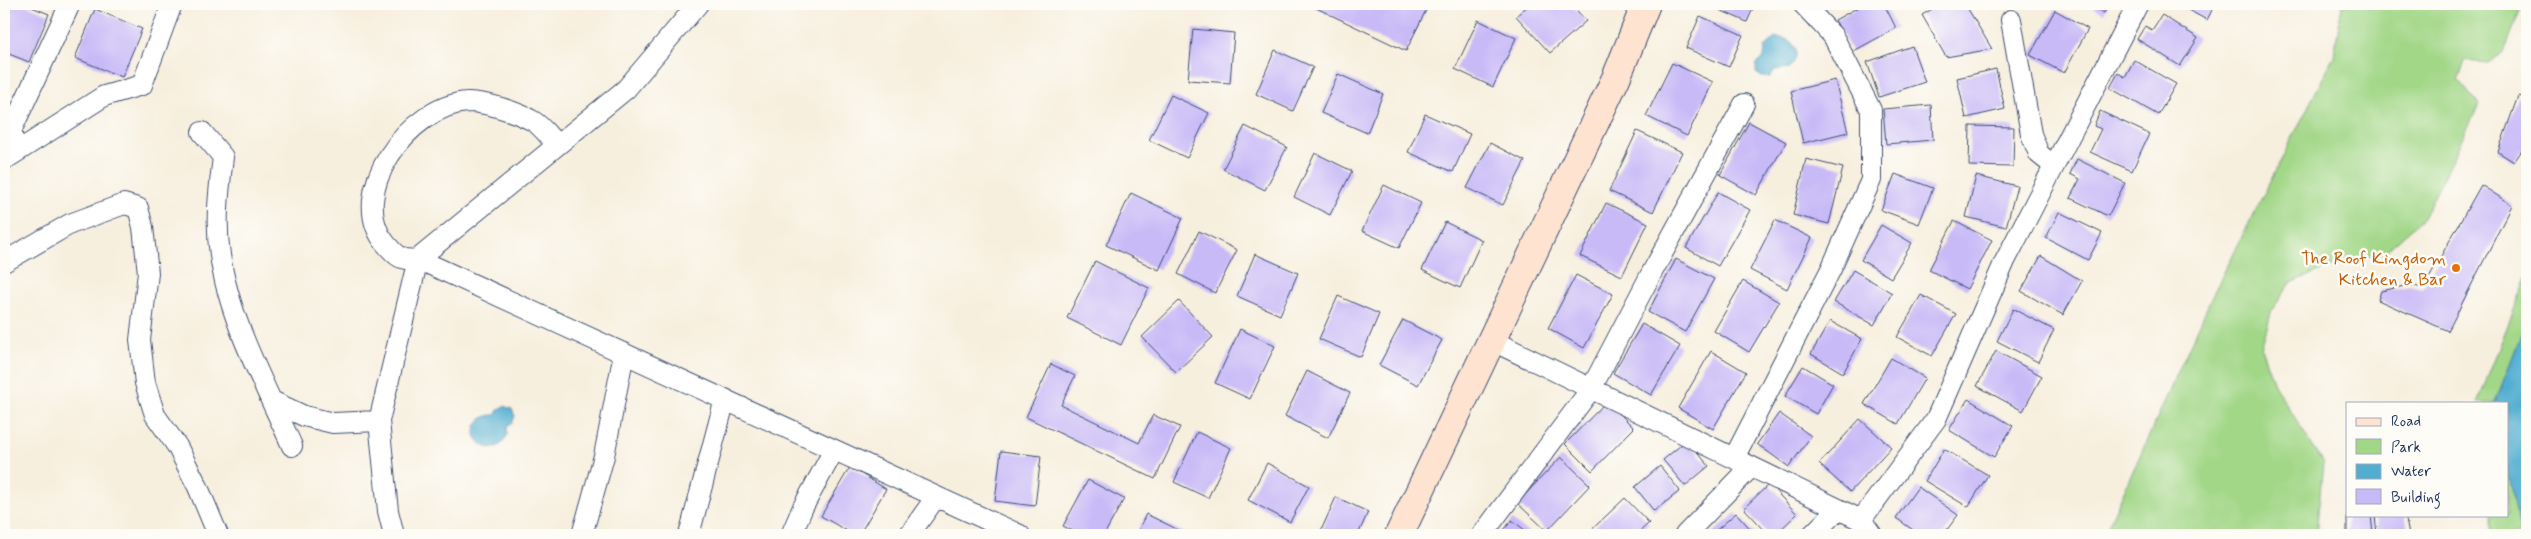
<svg xmlns="http://www.w3.org/2000/svg" width="2531" height="539" font-family="Mynerve,sans-serif">
<rect width="100%" height="100%" fill="#fdfcf7"/>
<filter id="ink" filterUnits="userSpaceOnUse"><feTurbulence type="fractalNoise" baseFrequency=".02" numOctaves="2"/><feDisplacementMap in="SourceGraphic" scale="10" xChannelSelector="R" yChannelSelector="G"/><feConvolveMatrix kernelMatrix="1 2 1 2 8 2 1 2 1" color-interpolation-filters="sRGB"/></filter>
<filter id="wash" filterUnits="userSpaceOnUse"><feTurbulence type="fractalNoise" baseFrequency=".0096" numOctaves="4" result="noise"/><feDisplacementMap in="SourceGraphic" scale="20" xChannelSelector="R" yChannelSelector="G"/><feGaussianBlur stdDeviation="1.12" result="paint"/><feColorMatrix in="noise" values="0 0 0 0 0 0 0 0 0 0 0 0 0 0 0 0 0 1.4 0 .05"/><feComposite in="paint" operator="in"/></filter>
<g filter="url(#wash)">
<rect width="100%" height="100%" fill="#f7efde"/>
<path fill="#a2d787" stroke="#5e8372" d="M2342,4H2523L2504,52L2487,63L2465,61L2458,80L2479,105L2423,218L2386,251L2327,268L2291,283L2272,310L2261,348L2274,384L2323,463L2316,535H2104L2215,290L2334,56Z
M2527,277V319L2495,403H2477Z
M2507,465L2521,535H2491V515H2507Z"/>
<path fill="#51aed0" stroke="#366e97" d="M1775,38C1794,35 1804,55 1789,68L1775,70L1770,77H1762L1756,73V65L1764,58L1765,47Z
M2527,319V535H2521L2507,465V403H2495Z
M504,406L512,409L515,416L512,424L507,427C509,437 504,445 493,448C467,447 470,414 495,415L498,410Z"/>
<g id="blocks">
<path fill="#c8b9f7" d="M4,4H24L49,14L29,62L4,52Z
M1308,4H1429L1406,51Z
M1530,4H1571L1586,21L1550,53L1516,16Z
M1706,4H1755L1747,22Z
M1818,4H1832L1823,10Z
M1864,4H1884L1896,28L1852,52L1835,20Z
M1941,4H1965L1992,49L1946,57L1922,15Z
M2087,4H2109L2104,13Z
M2177,4H2215L2207,20Z
M95,9L142,29L122,77L75,58Z
M2055,10L2088,29L2064,73L2030,55Z
M2162,15L2198,38L2180,66L2137,39L2145,26L2152,30Z
M1700,16L1743,35L1729,67L1686,48Z
M1478,20L1516,38L1493,87L1455,69Z
M1193,29L1234,33L1230,83L1188,80Z
M1912,46L1925,82L1879,97L1867,62Z
M1275,50L1313,67L1293,111L1256,94Z
M2134,60L2176,84L2158,115L2110,88L2118,73L2125,77Z
M1672,63L1713,82L1687,136L1646,116Z
M1996,69L2005,109L1966,118L1957,78Z
M1338,74L1383,94L1367,133L1321,113Z
M1835,80L1848,132L1803,143L1791,91Z
M1171,95L1209,113L1187,158L1149,140Z
M2518,96L2527,99V143L2514,162L2498,152Z
M1931,105L1933,140L1886,144L1883,109Z
M2100,111L2149,134L2132,171L2090,152L2101,129L2094,126Z
M1425,114L1470,134L1453,172L1408,152Z
M1749,122L1786,142L1756,195L1720,175Z
M1245,126L1287,147L1265,190L1223,169Z
M1970,126L2014,127L2013,167L1969,166Z
M1637,131L1682,152L1653,212L1609,191Z
M1490,143L1525,161L1503,205L1467,188Z
M1315,153L1352,171L1330,215L1294,197Z
M1806,159L1843,168L1829,224L1793,215Z
M2077,159L2125,183L2108,216L2070,198L2080,179L2070,174Z
M1895,174L1933,188L1919,224L1881,210Z
M1976,176L2017,186L2006,227L1966,217Z
M1384,185L1421,203L1399,248L1362,231Z
M2481,185L2512,205L2448,331L2378,300L2381,291L2409,285L2423,288Z
M1718,192L1750,210L1718,266L1686,248Z
M1131,193L1183,218L1159,270L1106,245Z
M1606,203L1648,223L1622,276L1580,256Z
M2059,212L2102,233L2088,260L2046,238Z
M1775,220L1812,238L1787,289L1750,270Z
M1954,221L1992,240L1967,289L1929,270Z
M1445,222L1482,240L1460,288L1422,270Z
M1881,225L1912,243L1891,278L1861,260Z
M1199,231L1237,250L1215,293L1178,274Z
M1255,254L1298,273L1280,315L1237,296Z
M2041,256L2082,281L2063,315L2021,291Z
M1676,259L1714,279L1685,332L1648,312Z
M1095,261L1149,288L1121,345L1067,318Z
M1853,270L1892,293L1874,325L1834,302Z
M1576,275L1613,294L1584,348L1548,328Z
M1743,281L1779,302L1749,352L1714,331Z
M1921,295L1956,314L1932,356L1897,337Z
M1338,296L1379,314L1361,357L1319,339Z
M1179,301L1213,337L1176,372L1142,337Z
M2013,309L2054,330L2038,362L1997,341Z
M1403,320L1442,340L1418,385L1379,365Z
M1830,321L1862,339L1843,373L1811,354Z
M1642,324L1680,346L1651,395L1613,373Z
M1240,329L1275,346L1250,399L1215,383Z
M1711,351L1746,372L1713,429L1678,408Z
M1996,351L2042,376L2023,411L1977,386Z
M1891,358L1925,378L1898,424L1864,404Z
M1051,364L1075,376L1061,405L1139,443L1153,415L1180,427L1155,479L1026,417Z
M1803,366L1833,384L1816,414L1785,396Z
M1307,371L1350,393L1328,438L1285,416Z
M1968,399L2013,426L1994,457L1949,430Z
M1607,401L1634,428L1592,471L1565,444Z
M1779,413L1811,436L1789,467L1757,444Z
M1860,419L1891,447L1850,492L1819,464Z
M1197,432L1231,448L1208,498L1174,482Z
M1687,440L1709,466L1685,486L1663,460Z
M1944,449L1988,475L1968,507L1925,481Z
M1001,451L1041,456L1035,506L995,501Z
M1561,457L1590,485L1547,531L1517,503Z
M1267,463L1309,486L1290,522L1248,500Z
M1660,466L1680,491L1654,511L1635,487Z
M850,467L886,489L859,535H854L821,516Z
M1088,480L1124,499L1104,535H1081L1063,526Z
M1769,484L1797,514L1775,535H1769L1744,508Z
M1918,487L1958,515L1943,535H1920L1896,518Z
M1336,497L1368,512L1358,535H1319Z
M1625,498L1649,523L1636,535H1586Z
M1736,513L1756,535H1711Z
M1146,514L1189,535H1136Z
M2347,515H2371L2373,535H2347Z
M2375,515H2405L2409,535H2377Z
M1512,520L1531,535H1500Z"/>
</g>
</g>
<g filter="url(#ink)">
<use href="#blocks" fill-opacity="0" stroke="#3c4c71" stroke-width="1"/>
<g fill="none" stroke-linecap="round" stroke-linejoin="round">
<g stroke="#3c4c71" stroke-width="22">
<path id="street" d="M2011,20L2031,134L2039,154L2053,165
M202,132L223,157C219,190 215,222 220,255C229,320 266,387 292,446
M557,145C550,138 542,126 533,121C517,112 486,102 468,102C410,105 344,194 386,244C397,257 401,261 418,259L1020,535
M16,151L11,131L70,4
M4,160L104,96L142,85L172,4
M4,262L70,224L124,204L138,208L143,227L148,273L140,340L145,383L155,415L177,446L198,487L218,535
M1491,340L1861,520L1872,535
M272,401L304,416L333,423L379,421
M1734,458L1831,269L1871,180V110L1833,36L1803,4
M1861,520L1936,419L2005,261L2138,4
M394,535L388,511L379,421L418,259L626,89L698,4
M582,535L604,456L624,353
M689,535L725,399
M791,535L803,507L834,450
M909,535L936,497
M1482,535L1591,389L1650,276L1744,104
M1685,535L1751,467
M1812,535L1838,509"/>
</g>
<g stroke="#3c4c71" stroke-width="30">
<path id="secondary" d="M1399,535L1616,78L1646,4"/>
</g>
<use href="#street" stroke="#fff" stroke-width="20"/>
<use href="#secondary" stroke="#fee3d1" stroke-width="28"/>
</g>
</g>
<circle fill="#e8710a" stroke="#fdfcf7" stroke-width="2" cx="2456" cy="268" r="5"/>
<g text-anchor="middle" stroke-width="5" stroke-linejoin="round" paint-order="stroke">
<g font-size="18" fill="#c56008" stroke="#fdfcf7" text-anchor="end">
<text x="2446" y="264">The Roof Kingdom<tspan x="2446" dy="21">Kitchen &amp; Bar</tspan></text>
</g>
</g>
<rect width="2531" height="539" fill="none" stroke="#fdfcf7" stroke-width="20"/>
<rect x="2346" y="402" width="162" height="115" fill="#fdfcf7" stroke="#a3aaba"/>
<rect x="2356" y="418" width="25" height="8" fill="#fee3d1" stroke="#a3aaba"/>
<text x="2391" y="426" font-size="15" fill="#1b2f5e">Road</text>
<rect x="2356" y="439" width="25" height="15" fill="#a2d787" stroke="#a3aaba"/>
<text x="2391" y="452" font-size="15" fill="#1b2f5e">Park</text>
<rect x="2356" y="464" width="25" height="15" fill="#51aed0" stroke="#a3aaba"/>
<text x="2391" y="476" font-size="15" fill="#1b2f5e">Water</text>
<rect x="2356" y="489" width="25" height="15" fill="#c8b9f7" stroke="#a3aaba"/>
<text x="2391" y="502" font-size="15" fill="#1b2f5e">Building</text>
</svg>
